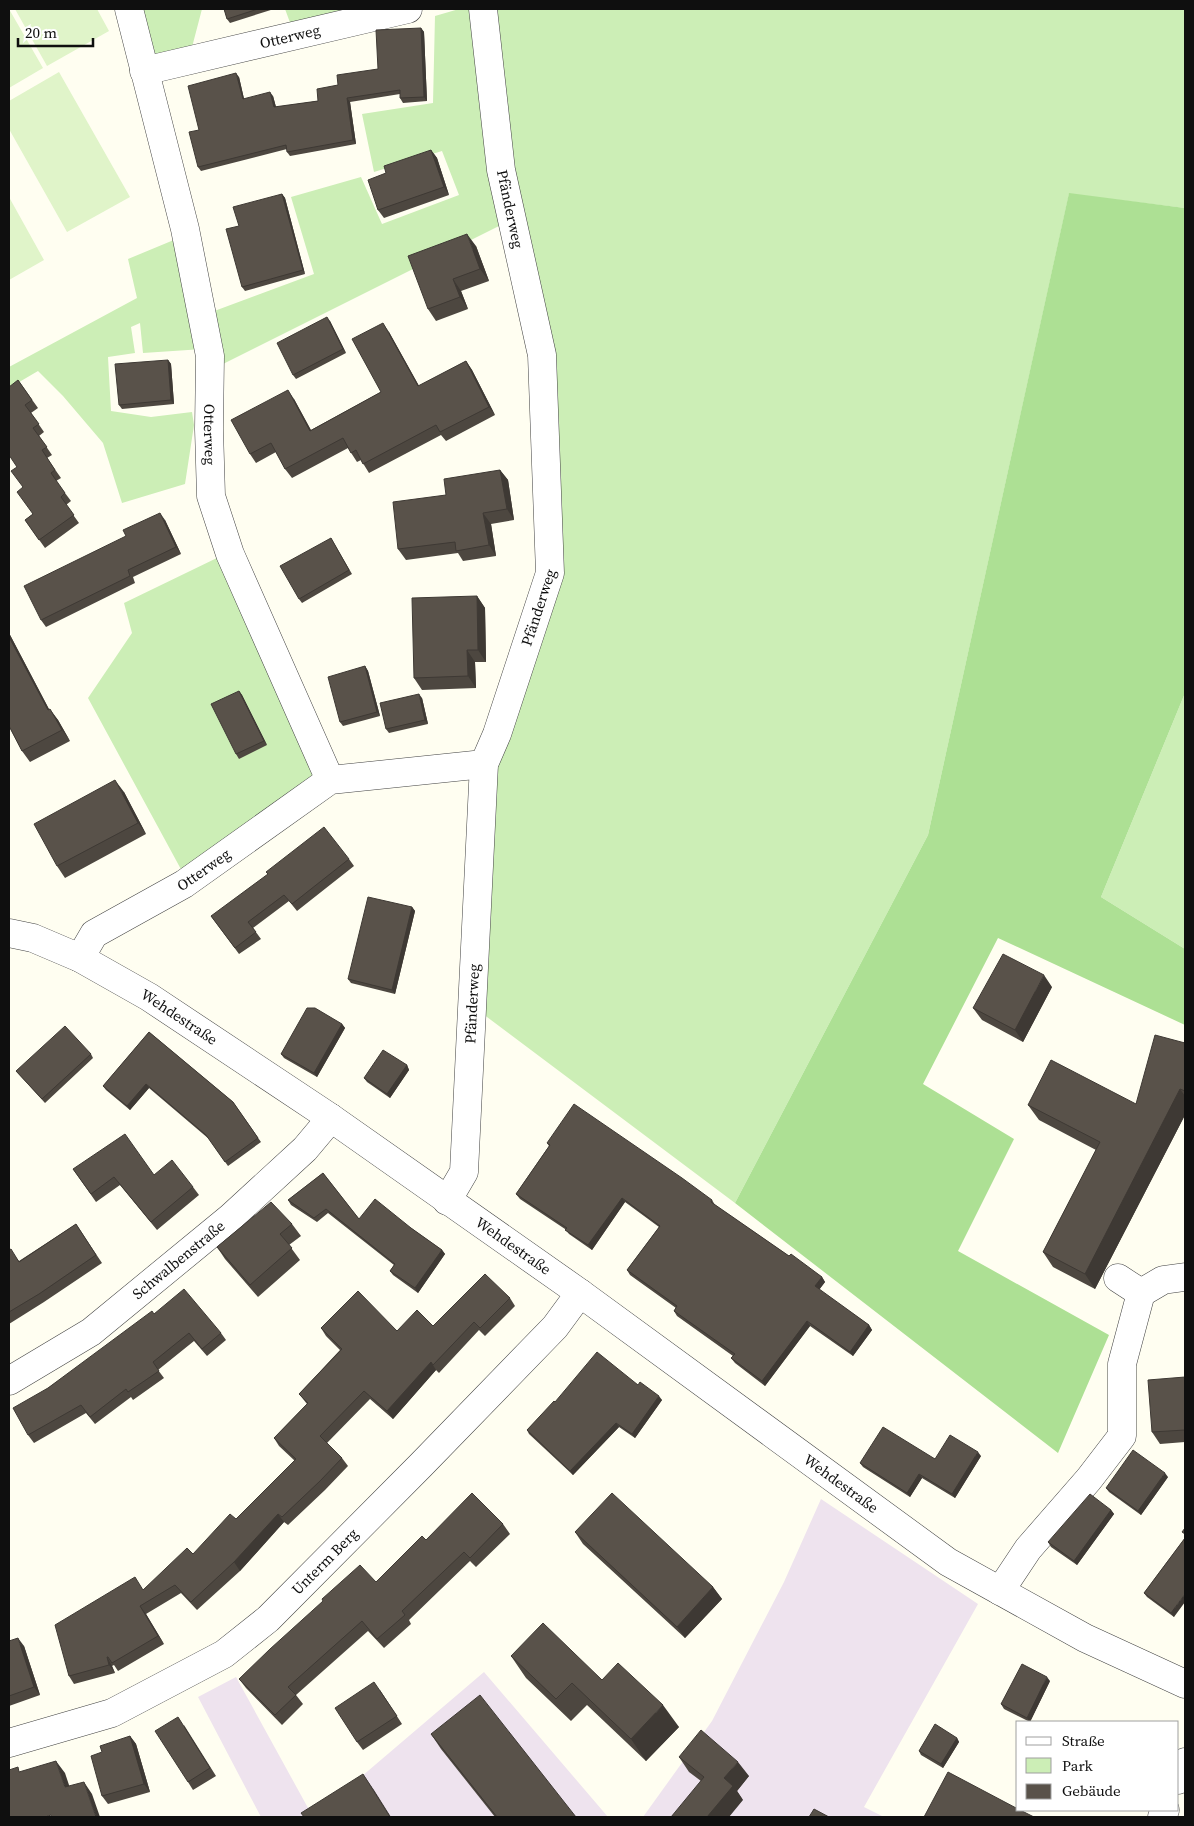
<svg xmlns="http://www.w3.org/2000/svg" width="1194" height="1826" font-family="'Source Serif 4',serif">
<rect width="100%" height="100%" fill="#fffef1"/>
<path fill="#eee3ee" d="M821,1499L978,1604L864,1807L884,1817H643L712,1721L784,1582Z
M484,1672L608,1817H314Z
M236,1677L313,1817H261L198,1697Z"/>
<path fill="#cceeb6" d="M138,9H202L191,51L151,62Z
M285,9H374L292,28Z
M459,9H473L499,226L221,365L209,313L314,274L291,197L361,177L382,224L459,195L442,151L374,172L362,114L433,103L435,16Z
M492,9H1185V208L1069,194L928,835L735,1203L475,1008L498,753L559,569L506,166Z
M181,237L203,349L143,353L140,323L131,327L135,353L108,357L111,411L151,417L192,412L194,425L185,484L122,503L103,443L63,396L38,371L9,388V367L137,298L128,259Z
M221,556L319,779L183,873L88,698L132,633L124,603Z
M1185,693V949L1101,897Z"/>
<path fill="#ade094" d="M1069,193L1185,208V693L1101,897L1185,949V1025L998,938L923,1084L1014,1139L958,1251L1109,1335L1058,1453L735,1203L928,835Z"/>
<path fill="#e0f4c9" d="M9,9L43,68L9,88Z
M15,9H97L109,31L47,66Z
M59,72L130,197L67,232L9,129V101Z
M9,197L44,260L9,280Z"/>
<g fill="none" stroke-linecap="round" stroke-linejoin="round">
<g stroke="#424242" stroke-width="29">
<g id="minor">
<path id="s1" d="M129,9L185,229L210,356L209,429L211,496L230,554L330,780"/>
<path id="s2" d="M144,71L408,9"/>
<path id="s3" d="M9,933L33,938L80,958L149,997L331,1118L580,1293L948,1562L1085,1638L1185,1684"/>
<path id="s4" d="M80,958L94,934L184,884L330,780L484,764"/>
<path id="s5" d="M447,1201L464,1172L484,764L497,734L550,573L542,355L501,170L483,9"/>
<path d="M1118,1278L1141,1293"/>
<path id="s6" d="M9,1381L91,1332L231,1217L305,1149L331,1118"/>
<path d="M1000,1591L1028,1549L1089,1479L1122,1436V1364L1141,1293L1163,1280L1185,1277"/>
<path id="s7" d="M9,1743L112,1713L224,1654L268,1619L421,1465L555,1327L580,1293"/>
<path d="M1178,1780L1185,1762"/>
<path d="M1162,1817L1165,1810"/>
</g>
</g>
<use href="#minor" stroke="#fff" stroke-width="28"/>
</g>
<path fill="#4d4740" d="M224,9H274L230,23L227,19Z
M421,28L424,32L427,101L403,103L400,98V94L350,102L356,144L290,156L287,152V149L201,171L198,167L199,130L239,77L244,99L273,96L276,107L318,101L338,85L378,69Z
M431,150L437,158L449,195L384,218L378,210L386,173Z
M282,194L285,198L305,274L245,291L242,287L239,226Z
M476,246L489,281L461,291L468,309L436,321L428,309Z
M330,321L346,353L296,379L293,375Z
M389,332L419,386L466,361L472,370L495,415L446,441L441,435L369,473L361,460L357,462L348,448L292,478L285,469L276,452L256,463L250,454L294,399L311,430L381,392Z
M168,360L171,364L174,404L122,409L119,405Z
M18,380L38,408L31,413L44,432L39,436L52,455L47,458L61,478L56,481L71,501L66,505L79,523L45,548L25,520L33,514L23,487L17,467Z
M500,470L508,480L514,520L491,524L496,556L463,561L458,553L406,560L398,549L446,495Z
M165,520L181,554L133,577L135,583L46,627L41,620Z
M331,538L352,574L302,603L299,599Z
M477,596L485,608L486,662H475L476,688L422,690L414,678Z
M9,633L49,709L58,720L70,741L30,762L22,751L9,726Z
M365,666L368,671L380,716L343,726L340,722Z
M239,691L242,695L267,745L239,759L236,754Z
M422,698L428,724L389,733L386,729Z
M124,792L146,834L65,878L57,866Z
M349,859L354,866L297,911L289,901L253,928L261,939L239,954L211,916Z
M412,907L415,911L395,994L351,983L348,979Z
M1052,987L1023,1042L982,1020L973,1008Z
M342,1024L345,1028L317,1077L284,1058L281,1054Z
M149,1032L233,1102L261,1142L228,1166L209,1139L149,1088L130,1110L106,1090L103,1086Z
M1185,1043V1115L1095,1289L1053,1267L1043,1252L1096,1150L1039,1120L1028,1105L1136,1104Z
M91,1054L93,1058L45,1103L16,1071Z
M407,1065L409,1070L390,1098L367,1082L364,1078Z
M547,1143L712,1200L715,1205L789,1256L822,1277L825,1282L819,1290L869,1325L872,1330L853,1356L810,1326L765,1386L735,1363L731,1358L733,1356L677,1316L674,1311L676,1308L630,1275L627,1270L659,1227L625,1202L592,1250L569,1234L565,1229L520,1199L516,1194L549,1146Z
M73,1169L154,1175L193,1187L199,1195L157,1230L120,1185L96,1202Z
M323,1173L359,1219L411,1228L442,1250L445,1254L418,1293L393,1275L390,1271L394,1265L328,1213L317,1222L291,1205L288,1200Z
M76,1224L102,1263L44,1302L9,1324V1250L19,1261Z
M292,1224L301,1236L289,1245L300,1260L258,1297L225,1259L217,1247Z
M510,1298L515,1306L485,1336L479,1330L439,1373L436,1370L393,1419L370,1399L327,1443L342,1458L348,1466L325,1490L288,1525L284,1522L240,1571L197,1610L181,1593L146,1614L164,1644L118,1671L114,1665L112,1666L115,1673L74,1684L69,1676L144,1589L193,1554L236,1519L295,1461L279,1446L274,1438L307,1404L299,1394L340,1350L326,1336L321,1328L397,1331L433,1326Z
M154,1314L221,1333L226,1340L207,1356L194,1341L158,1370L164,1378L133,1400L131,1397L95,1424L86,1413L34,1443L28,1435L48,1388Z
M1185,1377V1442L1160,1444L1152,1432Z
M638,1385L662,1400L635,1438L619,1427L573,1475L529,1434L527,1430L555,1402Z
M981,1456L955,1498L922,1478L910,1497L863,1467L860,1463Z
M1168,1477L1141,1515L1109,1492L1106,1488Z
M1111,1510L1114,1514L1077,1565L1051,1547L1048,1542Z
M503,1524L510,1534L476,1567L470,1561L409,1620L411,1624L384,1648L368,1631L296,1695L303,1704L282,1725L246,1688L239,1679L376,1582L426,1540Z
M575,1532L713,1587L722,1599L685,1638L583,1544Z
M1185,1538L1174,1617L1147,1597L1144,1593Z
M9,1641L24,1646L40,1695L9,1706Z
M511,1656L602,1680L679,1727L646,1761L587,1705L571,1721L526,1678Z
M1050,1681L1030,1722L1004,1709L1001,1704Z
M380,1690L402,1724L363,1750L357,1742Z
M184,1725L216,1776L193,1790L188,1782Z
M431,1734L576,1817H495L441,1749Z
M130,1736L136,1744L150,1792L108,1804L102,1796V1752Z
M957,1738L959,1742L943,1768L921,1755L919,1751Z
M679,1757L749,1776L737,1791L743,1800L701,1781L689,1772Z"/>
<path fill="#3e3934" d="M421,28L424,32L427,101L424,97Z
M236,73L239,77L245,103L243,99Z
M270,92L273,96L277,111L274,107Z
M347,98L350,102L356,144L353,140Z
M431,150L437,158L449,195L444,187Z
M282,194L285,198L305,274L303,270Z
M467,234L476,246L489,281L480,269Z
M453,279L461,291L468,309L460,297Z
M327,317L330,321L346,353L343,349Z
M383,323L389,332L424,395L418,386Z
M168,360L171,364L174,404L171,400Z
M466,361L472,370L495,415L489,407Z
M288,390L294,399L316,440L310,431Z
M500,470L508,480L514,520L507,509Z
M160,513L165,520L181,554L176,547Z
M483,513L491,524L496,556L489,545Z
M477,596L485,608L486,662L478,650Z
M9,633L55,721L48,710L9,637Z
M467,650L475,662L476,688L468,676Z
M365,666L368,671L380,716L377,712Z
M239,691L242,695L267,745L264,741Z
M419,694L422,698L428,724L425,720Z
M50,709L58,720L70,741L62,730Z
M115,780L124,792L146,834L138,823Z
M412,907L415,911L395,994L392,990Z
M1044,975L1052,987L1023,1042L1015,1030Z
M342,1024L345,1028L317,1077L314,1073Z
M407,1065L409,1070L390,1098L387,1094Z
M146,1084L149,1088L130,1110L127,1106Z
M1180,1089L1185,1096V1115L1095,1289L1085,1274Z
M622,1198L625,1202L592,1250L588,1245Z
M442,1250L445,1254L418,1293L415,1288Z
M822,1277L825,1282L818,1291L815,1286Z
M807,1321L810,1326L765,1386L762,1381Z
M869,1325L872,1330L853,1356L850,1352Z
M431,1362L436,1370L393,1419L387,1411Z
M659,1396L662,1400L635,1438L632,1434Z
M616,1423L619,1427L573,1475L570,1471Z
M978,1452L981,1456L955,1498L952,1494Z
M1165,1473L1168,1477L1141,1515L1138,1511Z
M919,1474L922,1478L910,1497L907,1493Z
M1111,1510L1114,1514L1077,1565L1074,1561Z
M278,1514L284,1522L240,1571L234,1562Z
M713,1587L722,1599L685,1638L677,1627Z
M1185,1594V1602L1174,1617L1171,1613Z
M140,1606L146,1614L164,1644L158,1636Z
M18,1638L24,1646L40,1695L34,1687Z
M107,1657L112,1666L115,1673L109,1665Z
M1047,1677L1050,1681L1030,1722L1027,1718Z
M663,1705L679,1727L646,1761L631,1739Z
M130,1736L136,1744L150,1792L144,1784Z
M957,1738L959,1742L943,1768L941,1764Z
M56,1761L65,1773L74,1800L65,1787Z
M738,1762L749,1776L737,1791L743,1800L729,1817H707L724,1778Z
M363,1774L374,1790L391,1817H390Z
M84,1782L92,1794L100,1817H96Z"/>
<path fill="#59524a" stroke="#3e3934" d="M224,9H258L227,19Z
M421,28L424,97L400,98V90L347,98L353,140L287,152L286,145L198,167L189,132L199,130L188,86L236,73L243,99L270,92L274,107L318,101L317,89L338,85L337,75L378,69L376,30Z
M431,150L444,187L378,210L368,180L386,173L384,166Z
M282,194L303,270L242,287L226,229L239,226L233,207Z
M467,234L480,269L453,279L460,297L428,309L408,256Z
M327,317L343,349L293,375L277,343Z
M383,323L418,386L466,361L489,407L440,432L436,425L363,464L356,450L351,453L343,438L285,469L271,443L250,454L231,420L288,390L310,431L381,392L352,339Z
M168,360L171,400L119,405L115,364Z
M18,380L32,400L25,405L39,424L33,428L47,447L42,450L55,470L51,473L65,493L61,497L74,515L39,540L25,520L33,514L17,492L23,487L11,471L17,467L9,455V387Z
M500,470L507,509L483,513L489,545L456,551L455,542L398,549L393,502L446,495L444,479Z
M160,513L176,547L128,570L130,576L41,620L24,586L126,536L123,530Z
M331,538L349,570L299,599L280,566Z
M477,596L478,650H467L468,676L414,678L412,598Z
M9,637L48,710L50,709L62,730L22,751L9,726Z
M365,666L377,712L340,722L328,677Z
M239,691L264,741L236,754L211,704Z
M419,694L425,720L386,729L380,703Z
M115,780L138,823L57,866L34,824Z
M324,827L349,859L292,904L284,895L248,922L256,932L235,948L211,916L268,874L266,872Z
M368,897L412,907L392,990L348,979Z
M1003,954L1044,975L1015,1030L973,1008Z
M307,1008H315L342,1024L314,1073L281,1054Z
M65,1026L91,1054L42,1099L16,1071Z
M149,1032L233,1102L258,1138L225,1162L206,1135L146,1084L127,1106L103,1086Z
M1155,1035L1185,1043V1091L1180,1089L1085,1274L1043,1252L1100,1142L1028,1105L1051,1060L1136,1104Z
M383,1050L407,1065L387,1094L364,1078Z
M574,1104L682,1178L712,1200L711,1202L789,1256L791,1254L822,1277L815,1286L869,1325L850,1352L807,1321L762,1381L731,1358L735,1354L674,1311L677,1306L627,1270L660,1226L622,1198L588,1245L565,1230L567,1228L516,1194L550,1145L547,1143Z
M125,1134L154,1175L172,1160L193,1187L151,1222L114,1177L91,1194L73,1169Z
M323,1173L359,1219L375,1199L411,1228L442,1250L415,1288L390,1271L395,1264L326,1209L314,1218L288,1200Z
M271,1202L292,1224L280,1234L292,1248L250,1285L217,1247Z
M76,1224L96,1255L39,1294L9,1312V1250L11,1249L19,1262Z
M485,1274L510,1298L480,1328L474,1322L433,1365L431,1362L387,1411L364,1391L320,1436L342,1458L320,1481L282,1517L278,1514L234,1562L191,1602L175,1585L140,1606L158,1636L112,1663L108,1657H107L109,1665L69,1676L55,1625L135,1577L143,1590L187,1548L193,1554L230,1514L236,1519L296,1459L274,1438L308,1403L299,1394L342,1349L321,1328L358,1291L397,1331L417,1310L433,1326Z
M184,1289L221,1333L202,1349L189,1333L153,1362L159,1371L128,1392L126,1389L90,1417L81,1405L28,1435L13,1408L48,1388L152,1311L154,1314Z
M597,1352L638,1385L640,1382L659,1396L632,1434L616,1423L570,1471L527,1430L554,1401L555,1402Z
M1185,1377V1430L1152,1432L1148,1380Z
M883,1427L935,1459L950,1435L978,1452L952,1494L919,1474L907,1493L860,1463Z
M1133,1450L1165,1473L1138,1511L1106,1488Z
M472,1493L503,1524L470,1558L464,1552L402,1611L405,1615L377,1639L362,1621L288,1687L296,1695L275,1715L239,1679L270,1649L323,1601L322,1599L360,1565L376,1582L422,1536L426,1540Z
M612,1493L713,1587L677,1627L575,1532Z
M1090,1494L1111,1510L1074,1561L1048,1542Z
M1185,1528V1534L1182,1532Z
M1185,1538V1594L1171,1613L1144,1593Z
M543,1623L602,1680L618,1663L663,1705L631,1739L572,1683L556,1699L511,1656Z
M18,1638L34,1687L9,1696V1641Z
M1022,1664L1047,1677L1027,1718L1001,1704Z
M374,1682L397,1716L357,1742L335,1708Z
M480,1695L576,1817H497L431,1734Z
M178,1717L210,1768L188,1782L155,1731Z
M935,1724L957,1738L941,1764L919,1751Z
M701,1730L738,1762L724,1778L733,1786L707,1817H671L704,1777L679,1757Z
M130,1736L144,1784L102,1796L91,1756L102,1752L100,1746Z
M56,1761L65,1787L84,1782L96,1817H52L51,1815L45,1817H9V1770L18,1767L19,1772Z
M948,1772L1018,1809V1810H1020L1034,1817H924Z
M363,1774L390,1817H304L301,1813Z
M814,1809L829,1817H809Z"/>
<g text-anchor="middle" stroke-width="5" stroke-linejoin="round" paint-order="stroke">
<g font-size="15" fill="#0f0f0f" stroke="#fff">
<text dy="5" stroke="none"><textPath href="#s2" startOffset="150">Otterweg</textPath></text>
<text transform="translate(510 209) rotate(78)" y="5">Pfänderweg</text>
<text dy="5" stroke="none"><textPath href="#s1" startOffset="435">Otterweg</textPath></text>
<text dy="5" stroke="none"><textPath href="#s5" startOffset="608">Pfänderweg</textPath></text>
<text dy="5" stroke="none"><textPath href="#s4" startOffset="155">Otterweg</textPath></text>
<text dy="5" stroke="none"><textPath href="#s5" startOffset="202">Pfänderweg</textPath></text>
<text dy="5" stroke="none"><textPath href="#s3" startOffset="191">Wehdestraße</textPath></text>
<text dy="5" stroke="none"><textPath href="#s3" startOffset="596">Wehdestraße</textPath></text>
<text dy="5" stroke="none"><textPath href="#s6" startOffset="209">Schwalbenstraße</textPath></text>
<text dy="5" stroke="none"><textPath href="#s3" startOffset="1001">Wehdestraße</textPath></text>
<text dy="5" stroke="none"><textPath href="#s7" startOffset="371">Unterm Berg</textPath></text>
</g>
</g>
<rect width="1194" height="1826" fill="none" stroke="#0f0f0f" stroke-width="20"/>
<rect x="1016" y="1721" width="162" height="90" fill="#ffffff" stroke="#9f9f9f"/>
<rect x="1026" y="1737" width="25" height="8" fill="#ffffff" stroke="#9f9f9f"/>
<text x="1062" y="1746" font-size="15" fill="#0f0f0f">Straße</text>
<rect x="1026" y="1758" width="25" height="15" fill="#cceeb6" stroke="#9f9f9f"/>
<text x="1062" y="1771" font-size="15" fill="#0f0f0f">Park</text>
<rect x="1026" y="1784" width="25" height="15" fill="#59524a" stroke="#9f9f9f"/>
<text x="1062" y="1796" font-size="15" fill="#0f0f0f">Gebäude</text>
<path d="M18 38v8h75v-8" fill="none" stroke="#0f0f0f" stroke-width="2.5"/>
<text x="25" y="38" font-size="15" fill="#0f0f0f" stroke="#ffffff" stroke-width="4" paint-order="stroke">20 m</text>
</svg>
